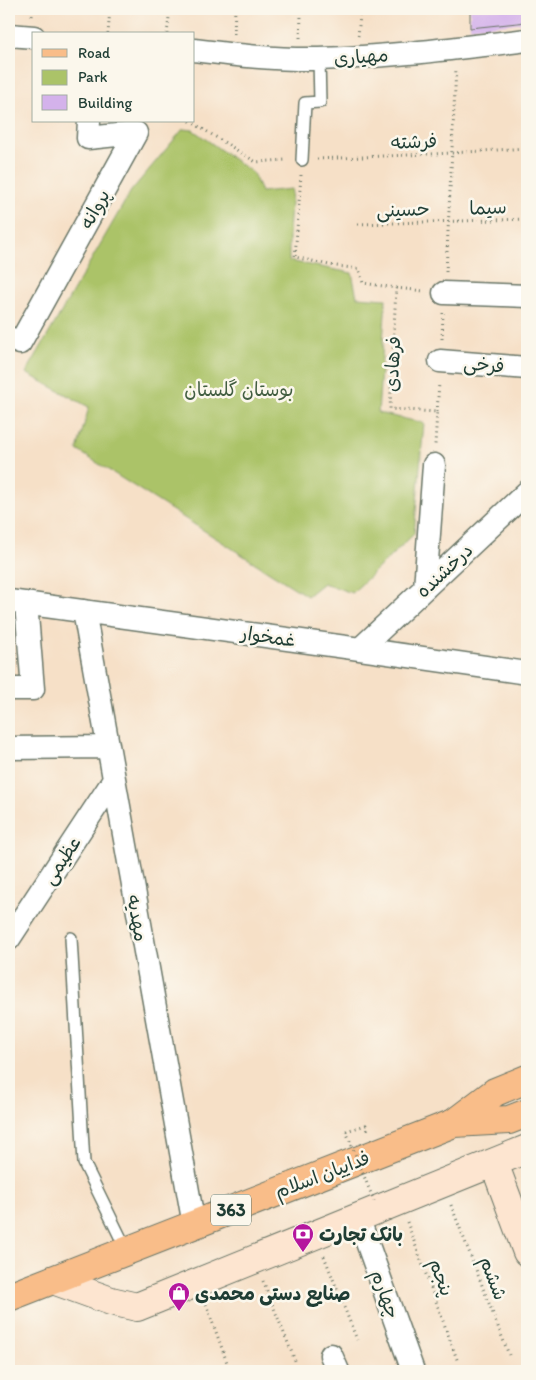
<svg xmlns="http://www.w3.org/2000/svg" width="536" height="1380" font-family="Itim,'Playpen Sans Arabic',sans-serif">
<rect width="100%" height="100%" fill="#fbf7ec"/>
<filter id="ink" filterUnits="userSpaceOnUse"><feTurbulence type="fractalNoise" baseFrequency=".02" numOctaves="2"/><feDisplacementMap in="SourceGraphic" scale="10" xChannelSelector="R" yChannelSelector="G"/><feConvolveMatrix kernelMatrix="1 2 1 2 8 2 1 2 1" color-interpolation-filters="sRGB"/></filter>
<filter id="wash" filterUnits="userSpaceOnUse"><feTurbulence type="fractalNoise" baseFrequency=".0096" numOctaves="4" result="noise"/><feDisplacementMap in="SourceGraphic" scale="20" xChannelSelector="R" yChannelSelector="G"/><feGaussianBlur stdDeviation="1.12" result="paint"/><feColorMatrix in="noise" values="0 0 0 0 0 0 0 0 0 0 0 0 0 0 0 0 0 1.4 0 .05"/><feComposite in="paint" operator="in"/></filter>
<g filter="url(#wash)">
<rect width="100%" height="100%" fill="#f6e0c7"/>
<path fill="#abc368" stroke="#65804e" d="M183,129L193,130L253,173L261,192L292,189L289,233V261L352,273L357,297L386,299L378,413L424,423L414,534L352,593L323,583L307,596L77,450L89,407L26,373L131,191Z"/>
<g id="blocks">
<path fill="#d4b2eb" d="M470,9H527V22L470,28Z"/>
</g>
</g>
<g filter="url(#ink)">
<use href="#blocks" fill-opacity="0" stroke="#6a7667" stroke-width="1"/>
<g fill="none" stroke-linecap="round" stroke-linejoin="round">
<g stroke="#6a7667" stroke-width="14">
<path id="lane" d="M302,160L305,103L320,102L319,59
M71,938L84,1163L127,1251"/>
</g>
<g stroke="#6a7667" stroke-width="25">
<path id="street" d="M9,35L34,37
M194,50C235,55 277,60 319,59C388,57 458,48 527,40
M444,293L527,296
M9,338L20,343L136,133L88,138L89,121
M440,361L527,368
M425,588L434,465
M9,601L360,649L527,673
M84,611L194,1225
M360,649L527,492
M9,689H33L26,603
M9,748L107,747
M9,939L113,781
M358,1217L413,1371
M331,1355L338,1371"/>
</g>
<g stroke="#6a7667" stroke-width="30">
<path id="secondary" d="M494,1163L527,1252
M53,1280L111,1301L137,1307L527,1149"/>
</g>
<g stroke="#6a7667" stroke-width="30">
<path id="primary" d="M454,1123L495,1092L527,1079
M9,1297L454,1123L509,1120L527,1113"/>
</g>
<path stroke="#6a7667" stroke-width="3" stroke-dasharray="1 4" stroke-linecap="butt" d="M32,16L33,9
M108,34L110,9
M167,34L170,9
M234,34L235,9
M358,36L360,16
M300,38L301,16
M190,121L256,162L286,160
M317,159L452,153L527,148
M301,175L295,257L329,265L359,269L363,283L396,288L390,409L437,412L435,445
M358,224L527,219
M446,272L456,68
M396,288L424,291
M442,339L443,313
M437,412L439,383
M346,1131L366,1125L368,1131
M451,1205L509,1355
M407,1222L458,1362
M324,1256L357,1340
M263,1281L296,1363
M206,1304L230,1371"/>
<use href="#lane" stroke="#fff" stroke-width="11"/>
<use href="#street" stroke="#fff" stroke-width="22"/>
<use href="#secondary" stroke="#fde5d0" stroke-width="28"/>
<use href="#primary" stroke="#f9bd89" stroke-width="28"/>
<path stroke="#6a7667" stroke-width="3" stroke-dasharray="1 4" stroke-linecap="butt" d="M346,1131L374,1201"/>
</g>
</g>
<defs>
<g id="bank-pin" transform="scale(1.125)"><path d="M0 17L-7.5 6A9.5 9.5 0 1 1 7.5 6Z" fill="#b5179e" stroke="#fbf7ec"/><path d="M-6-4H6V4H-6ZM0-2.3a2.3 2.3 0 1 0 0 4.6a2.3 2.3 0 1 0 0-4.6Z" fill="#fff"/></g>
<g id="shop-pin" transform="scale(1.125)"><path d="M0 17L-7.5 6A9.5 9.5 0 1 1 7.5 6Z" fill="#b5179e" stroke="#fbf7ec"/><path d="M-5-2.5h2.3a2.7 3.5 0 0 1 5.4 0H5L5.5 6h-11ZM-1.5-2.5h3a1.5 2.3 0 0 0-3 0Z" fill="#fff"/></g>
</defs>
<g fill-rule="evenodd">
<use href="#bank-pin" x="303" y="1234"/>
<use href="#shop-pin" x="179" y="1293"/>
</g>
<g text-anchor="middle" stroke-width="5" stroke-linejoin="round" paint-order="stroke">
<rect fill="#fbf7ec" stroke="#61756b" stroke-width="1" x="211" y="1194.5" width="40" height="31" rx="4"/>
<g font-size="18" font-weight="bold" fill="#1f3d34">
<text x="231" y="1216">363</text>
</g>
<g font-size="19" fill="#1f3d34" stroke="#fbf7ec">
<text transform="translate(361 56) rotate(-4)" y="7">مهیاری</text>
<text transform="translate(414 141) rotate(-2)" y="7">فرشته</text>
<text transform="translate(488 207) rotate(-2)" y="7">سیما</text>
<text transform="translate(94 209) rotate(-61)" y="7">پروانه</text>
<text transform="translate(403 209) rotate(-2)" y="7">حسینی</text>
<text transform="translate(392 364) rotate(-87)" y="7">فرهادی</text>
<text transform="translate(484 364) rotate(5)" y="7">فرخی</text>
<text transform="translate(444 570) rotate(-43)" y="7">درخشنده</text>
<text transform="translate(268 636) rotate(8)" y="7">غمخوار</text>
<text transform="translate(61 860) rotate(-56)" y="7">عظیمی</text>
<text transform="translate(138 918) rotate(80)" y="7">مهدیه</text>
<text transform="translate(322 1174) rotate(-21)" y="7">فداییان اسلام</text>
<text transform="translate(442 1277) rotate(70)" y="7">پنجم</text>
<text transform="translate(494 1278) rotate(69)" y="7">ششم</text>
<text transform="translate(386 1294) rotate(70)" y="7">چهارم</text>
</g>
<g font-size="19" fill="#425e41" stroke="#fbf7ec">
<text x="239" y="396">بوستان گلستان</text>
</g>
<g font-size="19" font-weight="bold" fill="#1f3d34" stroke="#fbf7ec" text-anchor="start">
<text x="319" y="1241">بانک تجارت</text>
<text x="195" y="1300">صنایع دستی محمدی</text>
</g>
</g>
<rect width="536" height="1380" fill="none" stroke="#fbf7ec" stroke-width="30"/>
<rect x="32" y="32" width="162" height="90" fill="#fbf7ec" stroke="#a3ada2"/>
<rect x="42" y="49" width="25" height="8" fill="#f9bd89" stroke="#a3ada2"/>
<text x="78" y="58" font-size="15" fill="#1f3d34">Road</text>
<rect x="42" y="70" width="25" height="15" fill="#abc368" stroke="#a3ada2"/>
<text x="78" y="82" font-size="15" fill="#1f3d34">Park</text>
<rect x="42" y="95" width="25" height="15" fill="#d4b2eb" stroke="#a3ada2"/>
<text x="78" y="108" font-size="15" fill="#1f3d34">Building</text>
</svg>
